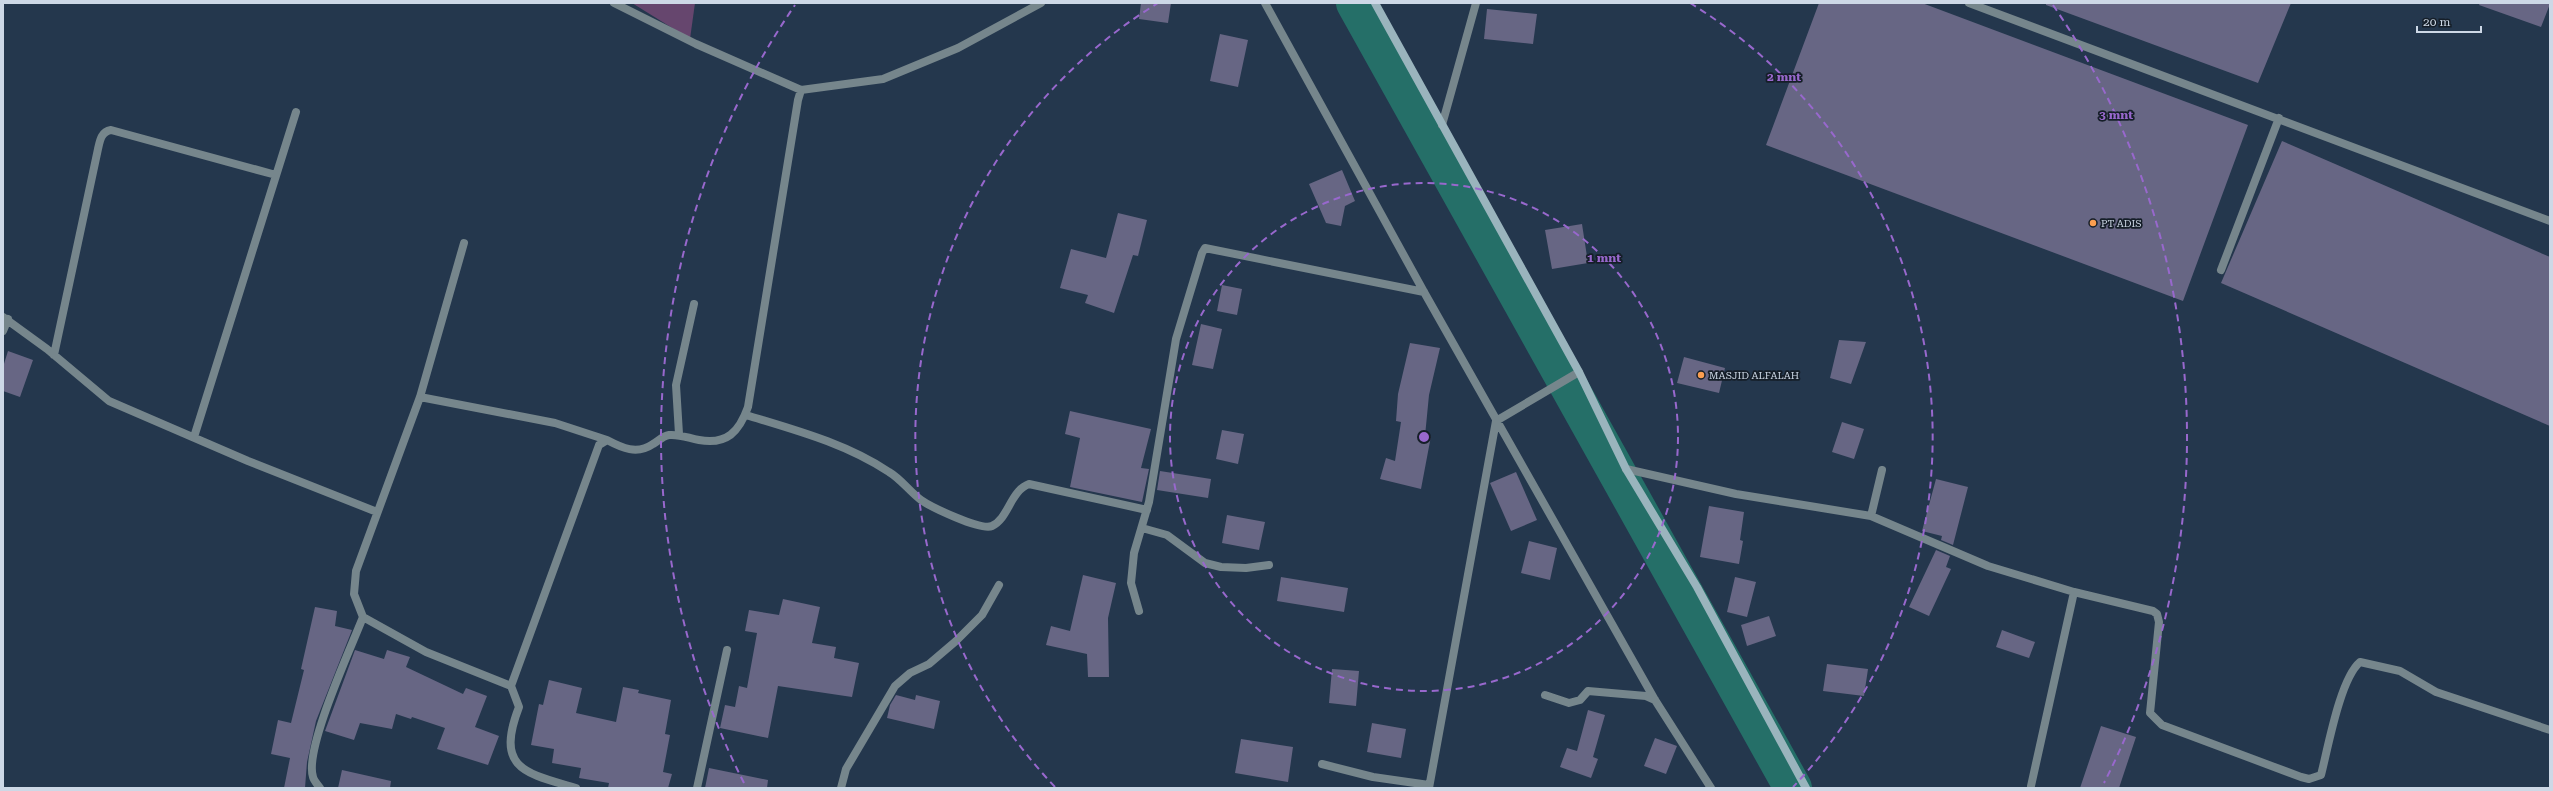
<svg xmlns="http://www.w3.org/2000/svg" width="2553" height="791" font-family="'Roboto Serif',serif">
<rect width="100%" height="100%" fill="#24374d"/>
<path fill="#66466e" d="M632,3H695L690,39Z"/>
<g fill="none" stroke-linecap="round" stroke-linejoin="round">
<path stroke="#256f68" stroke-width="38" d="M1355,3L1793,788"/>
</g>
<path fill="#676684" d="M1141,3H1171L1168,23L1139,19Z
M1819,3H1922L2248,125L2183,301L1766,145Z
M2046,3H2291L2258,83L2046,5Z
M2480,3H2550V4L2541,27L2479,5Z
M1487,9L1537,14L1533,44L1484,39Z
M1220,34L1248,40L1238,87L1210,81Z
M2282,141L2550,257V426L2221,283Z
M1342,170L1355,201L1345,206L1341,226L1326,223L1309,184Z
M1118,213L1147,220L1138,256L1133,255L1114,313L1085,303L1088,295L1060,288L1071,249L1106,258Z
M1582,224L1588,263L1552,269L1545,230Z
M1222,285L1242,289L1237,315L1217,311Z
M1201,324L1222,329L1213,369L1192,365Z
M1839,340L1866,342L1851,384L1830,378Z
M1410,343L1440,348L1429,395L1425,436H1431L1421,489L1380,479L1386,458L1395,461L1401,422L1396,421L1398,394Z
M8,351L33,360L20,397L3,391V367Z
M1684,357L1725,368L1719,393L1677,383Z
M1070,411L1151,429L1141,468L1149,469L1142,502L1070,487L1080,438L1065,434Z
M1842,422L1864,429L1854,459L1832,452Z
M1222,430L1244,434L1238,464L1216,459Z
M1160,471L1211,479L1208,498L1157,490Z
M1516,472L1537,520L1511,531L1490,483Z
M1936,479L1968,487L1953,545L1941,540L1942,536L1922,531Z
M1709,506L1744,512L1740,540L1743,541L1739,564L1700,557Z
M1227,515L1265,522L1259,550L1222,543Z
M1529,541L1557,548L1550,580L1521,573Z
M1936,550L1950,556L1946,567L1951,569L1929,616L1909,607Z
M1083,575L1116,583L1108,618L1109,677H1088L1087,654L1046,645L1051,626L1070,631Z
M1281,577L1348,588L1344,612L1277,601Z
M1735,577L1756,582L1747,617L1727,612Z
M783,599L820,607L812,643L836,647L834,658L859,663L852,697L778,686L768,738L720,728L725,705L735,707L739,686L747,688L757,633L745,631L749,610L779,615Z
M315,607L337,611L335,626L352,630L316,721L307,762L305,788H284L290,758L271,754L278,720L291,723L304,670L301,669Z
M1769,616L1776,636L1747,646L1741,625Z
M2002,630L2035,642L2029,658L1996,647Z
M355,650L384,659L387,650L410,657L406,667L463,694L466,688L487,696L475,727L499,736L488,765L437,749L445,728L412,717L411,719L396,714L392,729L360,723L354,740L325,731Z
M1827,664L1868,669L1864,696L1823,691Z
M1332,669L1359,671L1356,706L1329,703Z
M549,680L582,688L576,713L616,722L623,687L639,690L638,693L671,700L665,734L670,735L663,772L672,774L668,788H608L609,783L579,778L581,768L552,763L554,749L531,745L539,704L543,705Z
M896,695L915,700L916,695L940,701L934,729L887,718L890,705Z
M1588,710L1605,715L1593,757L1598,759L1591,778L1560,767L1567,748L1577,751Z
M1372,723L1406,729L1401,758L1367,752Z
M2101,726L2136,737L2119,788H2080Z
M1655,738L1677,746L1666,774L1644,766Z
M1241,739L1293,747L1288,782L1235,773Z
M709,768L768,780L767,788H705Z
M342,770L391,781L390,788H338Z"/>
<g fill="none" stroke-linecap="round" stroke-linejoin="round">
<path stroke="#76868c" stroke-width="8" d="M1969,3L2550,221
M2221,270L2279,118"/>
<path stroke="#76868c" stroke-width="8" d="M614,3L696,44L801,90L883,79L958,48L1041,3
M1265,3L1424,292L1655,700L1711,788
M1442,125L1476,3
M464,243L420,397L356,571L354,594L363,617L426,652L511,686
M3,317L47,349L109,401L248,461L377,512
M3,331L8,319
M54,355L98,149C100,140 101,132 111,130L276,175
M420,397L555,423L607,440
M746,415C795,430 845,443 889,472C901,479 910,492 921,500C931,507 981,531 992,526C1009,518 1010,491 1029,484L1147,510
M679,434L676,385L694,304
M194,437L296,112
M1626,469L1736,494L1871,516L1988,566L2074,592L2153,611L2157,614L2159,622L2150,713L2162,725L2301,777L2309,779L2321,775C2328,748 2340,679 2360,662L2400,671L2436,692L2550,730
M1871,516L1882,470
M1142,528L1167,535L1205,563L1221,567L1246,568L1269,565
M1139,611L1131,583L1134,553L1149,502L1176,339L1202,253L1205,248L1424,292
M1545,695L1569,703L1580,700L1588,691L1646,696L1655,700
M1322,764L1373,777L1429,785
M2031,786L2074,592
M320,788C318,785 314,781 313,777C304,749 351,648 363,617
M576,788C525,773 495,769 519,707L511,686L599,445L607,440C622,448 637,455 653,444C658,441 663,436 669,435C680,434 688,438 699,440C727,445 739,432 748,407L798,100L801,90
M697,788L727,650
M841,788L846,769L895,686L910,673L929,664L956,641L982,615L999,585
M1429,788L1496,421L1579,372"/>
<path stroke="#9ab4bd" stroke-width="8" d="M1375,3L1579,372L1626,469L1697,587L1806,788"/>
</g>
<g fill="none" stroke="#9868cd" stroke-width="2" stroke-dasharray="7 5">
<circle cx="1424" cy="437" r="254"/>
<path d="M1055 787A509 509 0 0 1 1158 3M1690 3A509 509 0 0 1 1793 787"/>
<path d="M744 783A763 763 0 0 1 795 5M2053 5A763 763 0 0 1 2104 783"/>
</g>
<g fill="#fb9e50" stroke="#151e28" stroke-width="1.5">
<circle cx="2093" cy="223" r="4"/>
<circle cx="1701" cy="375" r="4"/>
</g>
<g text-anchor="middle" stroke-width="3.5" stroke-linejoin="round" paint-order="stroke">
<g font-size="10" fill="#cdd8e6" stroke="#151e28" text-anchor="start">
<text x="2101" y="227">PT ADIS</text>
<text x="1709" y="379">MASJID ALFALAH</text>
</g>
</g>
<circle cx="1424" cy="437" r="6" fill="#9868cd" stroke="#151e28" stroke-width="2"/>
<g font-size="12" text-anchor="middle" font-weight="bold" fill="#9868cd" stroke="#151e28" stroke-width="3.5" stroke-linejoin="round" paint-order="stroke">
<text x="1784" y="81">2 mnt</text>
<text x="2116" y="119">3 mnt</text>
<text x="1604" y="262">1 mnt</text>
</g>
<rect width="2553" height="791" fill="none" stroke="#cdd8e6" stroke-width="8"/>
<path d="M2417 26v6h64v-6" fill="none" stroke="#cdd8e6" stroke-width="2"/>
<text x="2423" y="26" font-size="12" fill="#cdd8e6" stroke="#151e28" stroke-width="3" paint-order="stroke">20 m</text>
</svg>
